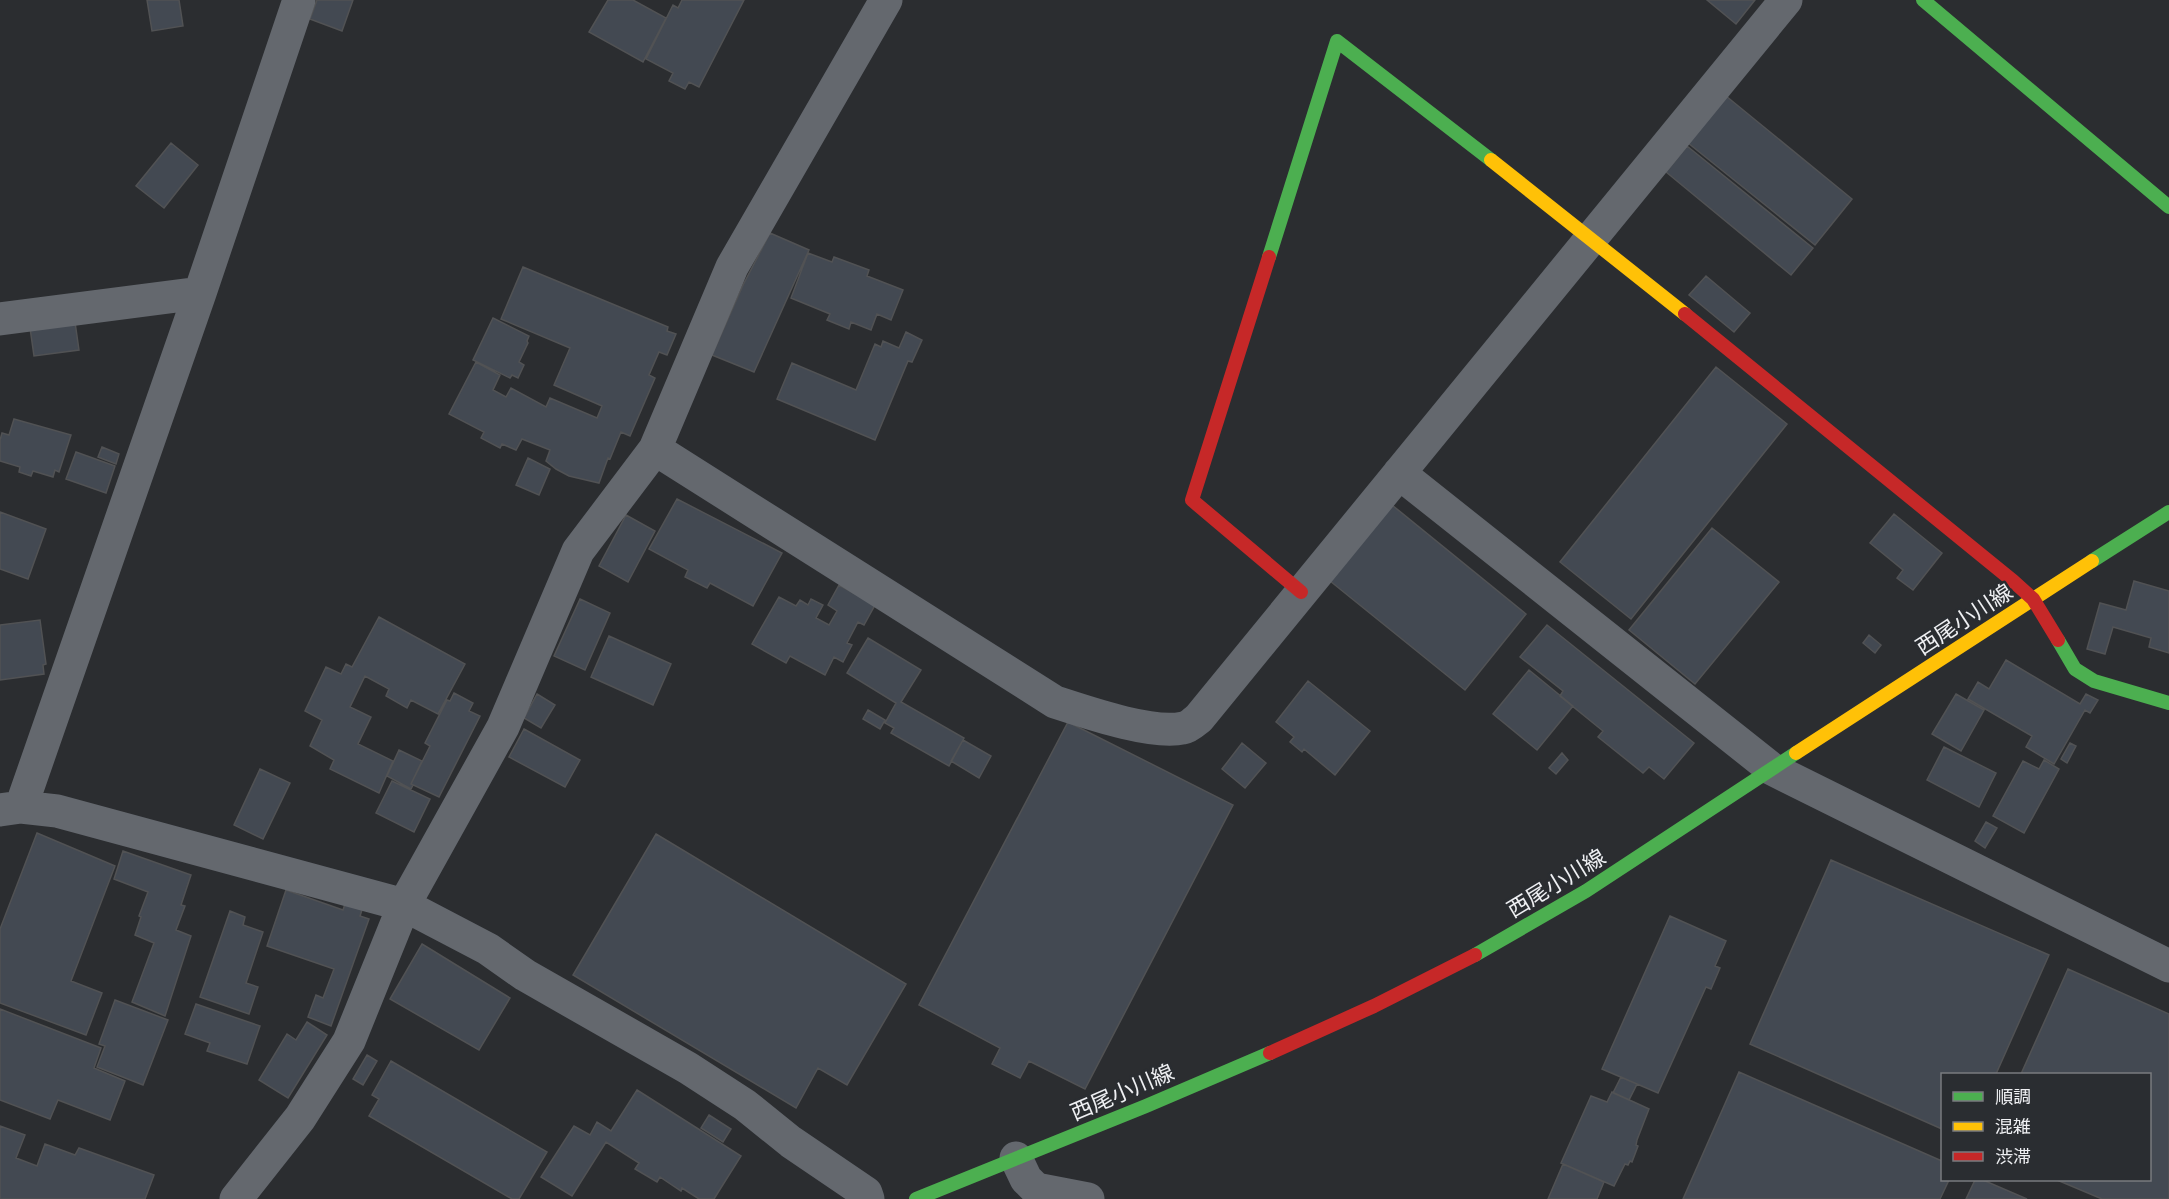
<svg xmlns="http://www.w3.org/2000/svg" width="2169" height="1199" font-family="Jost,'Noto Sans JP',sans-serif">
<rect width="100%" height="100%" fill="#2b2d30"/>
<path fill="#434952" stroke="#515254" stroke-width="1.5" d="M147,0H179L183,26L152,31Z
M317,0H353L342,31L310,19Z
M608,0H633L666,18L643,62L589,32Z
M682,0H744L699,87L689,82L685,89L669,81L673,73L646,59L673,5L678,8Z
M1707,0H1755L1736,24Z
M1726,96L1852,199L1815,245L1688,143Z
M171,143L198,165L164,208L136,186Z
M1687,146L1813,248L1791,275L1666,172Z
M770,233L809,250L754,372L712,355L743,285Z
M808,253L832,262L834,257L869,270L867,276L903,290L891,320L877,314L871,330L851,322L849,329L827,320L830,314L791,298Z
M523,267L668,327L667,331L676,334L667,355L659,352L649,375L655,378L630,436L621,432L610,459L608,458L599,483L569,476L556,469L546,461L550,450L522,439L516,450L502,444L500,448L481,438L484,432L449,414L476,362L500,375L493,390L506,397L511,388L546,407L550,398L597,418L602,406L554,385L570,348L501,319Z
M1706,276L1750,313L1734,332L1689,295Z
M493,318L529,336L527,341L528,343L519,362L524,365L518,378L512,375L510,378L473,360Z
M75,322L79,350L34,356L30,328Z
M906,332L922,340L912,362L908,361L875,440L777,399L792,363L856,390L875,344L881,347L883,341L899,348Z
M1716,367L1787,424L1631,619L1560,562Z
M14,419L71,435L59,472L55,470L53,477L33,471L31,476L19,472L20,467L0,461V440L2,433L9,435Z
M102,447L119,454L116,464L98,457Z
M76,452L115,466L106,493L66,479Z
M528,458L550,469L539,495L516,485Z
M677,499L782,553L753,606L710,583L707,588L685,577L688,570L649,549Z
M1392,505L1526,614L1465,690L1330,581Z
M0,512L46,529L28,579L0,569Z
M1894,514L1942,553L1913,590L1897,578L1903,570L1870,543Z
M626,515L655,531L628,582L599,566Z
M1712,528L1779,582L1695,684L1629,630Z
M2134,581L2169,591V653L2149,647L2151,638L2113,627L2105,654L2087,649L2100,603L2126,610Z
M839,585L875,605L864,625L858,622L847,643L852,645L843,662L834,657L825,675L790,656L786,663L752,644L779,597L796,606L800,600L808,605L811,599L823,605L816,618L829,625L837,611L828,605Z
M580,599L610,613L585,670L554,656Z
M379,617L465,664L438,714L411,700L407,708L386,696L389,689L365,676L350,707L371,717L358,744L393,761L379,793L330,769L334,760L310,746L322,720L305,711L326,667L341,674L346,664L352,667Z
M40,620L46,664L43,665L44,674L0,680V625Z
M1547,625L1694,743L1664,779L1649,767L1643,773L1598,737L1603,731L1560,696L1563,691L1520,657Z
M1869,635L1881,645L1875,653L1863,643Z
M609,636L671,664L653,705L591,677Z
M868,638L921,670L901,702L964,738L949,766L891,733L894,728L885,723L896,703L847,673Z
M2006,660L2080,704L2086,694L2098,700L2090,713L2085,710L2054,764L2026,747L2032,736L1968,699L1978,682L1989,689Z
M1529,670L1573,706L1537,750L1493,714Z
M1308,681L1370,731L1335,775L1304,749L1302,752L1290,742L1294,737L1276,722Z
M454,693L473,703L469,711L480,716L439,797L411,784L430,746L425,743L447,700L450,701Z
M537,694L555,705L541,728L524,718Z
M1956,694L1984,710L1961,751L1932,734Z
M868,710L885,720L880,729L863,719Z
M1068,722L1233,805L1085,1089L1029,1061L1020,1078L992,1064L1000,1048L919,1005Z
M524,729L580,760L565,787L509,757Z
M963,740L991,756L979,778L951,761Z
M1242,743L1266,763L1245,788L1222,769Z
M2070,743L2076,746L2067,763L2061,759Z
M1944,747L1996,773L1979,807L1927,780Z
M399,750L422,761L411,784L413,785L411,789L387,776Z
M1562,753L1568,760L1556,774L1549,768Z
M2044,760L2059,769L2024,833L1993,816L2023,761L2039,769Z
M260,769L290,783L263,839L234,825Z
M392,781L430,799L414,832L376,813Z
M1986,822L1997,828L1985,848L1975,841Z
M37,833L115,866L71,981L102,993L86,1035L0,1003V929Z
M656,834L906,984L847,1085L818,1068L796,1108L573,975Z
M123,851L191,875L181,905L185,906L176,930L191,936L165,1016L132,1002L154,943L135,935L141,917L139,916L148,892L114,879Z
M1831,860L2049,955L1996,1074H1942V1129L1750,1044Z
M286,890L343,910L345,904L362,910L360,916L369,919L331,1026L308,1017L316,995L323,998L334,969L267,946Z
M230,911L245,917L243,925L263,932L246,983L258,987L249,1014L200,997Z
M1670,916L1726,941L1715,966L1720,968L1711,989L1706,987L1658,1093L1602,1069Z
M422,944L510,998L479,1050L390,999Z
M2068,969L2169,1014V1199H2102L2057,1180H2150V1074H2021Z
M115,1000L168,1020L143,1085L97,1067L105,1046L99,1044Z
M196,1004L260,1026L247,1064L207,1051L210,1043L185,1034Z
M0,1009L101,1048L94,1068L125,1081L110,1120L58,1100L50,1119L0,1100Z
M307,1022L327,1035L288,1098L259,1080L287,1034L296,1040Z
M367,1055L377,1061L363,1085L353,1079Z
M391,1061L547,1152L519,1199H512L369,1116L379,1099L372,1095Z
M1739,1072L1942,1161V1180H1949L1940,1199H1683Z
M1621,1077L1637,1084L1629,1100L1613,1093Z
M637,1090L741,1156L714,1199H699L682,1188L681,1191L660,1177L657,1182L635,1169L639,1163L606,1142L572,1196L541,1177L574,1126L590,1135L597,1122L611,1131Z
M1612,1092L1649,1109L1637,1140L1636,1145L1638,1146L1632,1162L1630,1161L1628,1165L1625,1164L1614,1186L1561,1163L1591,1096L1607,1102Z
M709,1115L731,1129L723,1142L701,1128Z
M0,1126L25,1135L16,1158L37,1166L45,1144L75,1155L79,1148L154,1175L145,1199H0Z
M1563,1164L1604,1182L1597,1199H1548Z
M1975,1180H1983L2027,1199H1966Z"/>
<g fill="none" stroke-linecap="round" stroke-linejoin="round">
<path stroke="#64686e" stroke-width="33" d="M0,319L200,293
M655,449L1055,702C1086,712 1152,735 1183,728C1189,727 1194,722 1199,718L1786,0
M1399,473L1772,769L2169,966
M21,807L200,293L299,0
M0,810L21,807L57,811L404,905L488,949L525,975L688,1068L745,1105L791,1142L866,1193L868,1199
M1016,1158L1026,1179L1036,1189L1088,1199
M236,1199L300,1118L349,1041L404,905L503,727L578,551L655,449L732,267L886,0"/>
<path stroke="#4caf50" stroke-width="14" d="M1923,0L2169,207
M1269,257L1337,41L1491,160
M2092,561L2169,512
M2058,640L2075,669L2094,681L2169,703
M1475,955L1586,891L1796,753
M916,1199L1146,1106L1270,1053"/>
<path stroke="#ffc107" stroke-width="14" d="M1491,160L1685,314
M1796,753L2092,561"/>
<path stroke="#c62828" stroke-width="14" d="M1269,257L1192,500L1301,592
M1685,314L2013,581L2033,599L2058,640
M1270,1053L1374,1006L1475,955"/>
</g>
<g text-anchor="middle" stroke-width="5" stroke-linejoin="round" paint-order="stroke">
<g font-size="22" fill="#eff0f3" stroke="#2a2d31">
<text transform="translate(1964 619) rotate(-33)" y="8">西尾小川線</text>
<text transform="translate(1556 883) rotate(-31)" y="8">西尾小川線</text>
<text transform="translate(1122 1092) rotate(-23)" y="8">西尾小川線</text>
</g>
</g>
<rect x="1941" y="1073" width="210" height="108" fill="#2a2d31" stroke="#797b7f" stroke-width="1.5"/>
<rect x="1953" y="1092" width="30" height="9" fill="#4caf50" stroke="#797b7f" stroke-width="1.5"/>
<text x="1995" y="1103" font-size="18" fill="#eff0f3">順調</text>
<rect x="1953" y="1122" width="30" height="9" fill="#ffc107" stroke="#797b7f" stroke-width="1.5"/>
<text x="1995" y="1133" font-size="18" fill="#eff0f3">混雑</text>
<rect x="1953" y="1152" width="30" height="9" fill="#c62828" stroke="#797b7f" stroke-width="1.5"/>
<text x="1995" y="1163" font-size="18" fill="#eff0f3">渋滞</text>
</svg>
